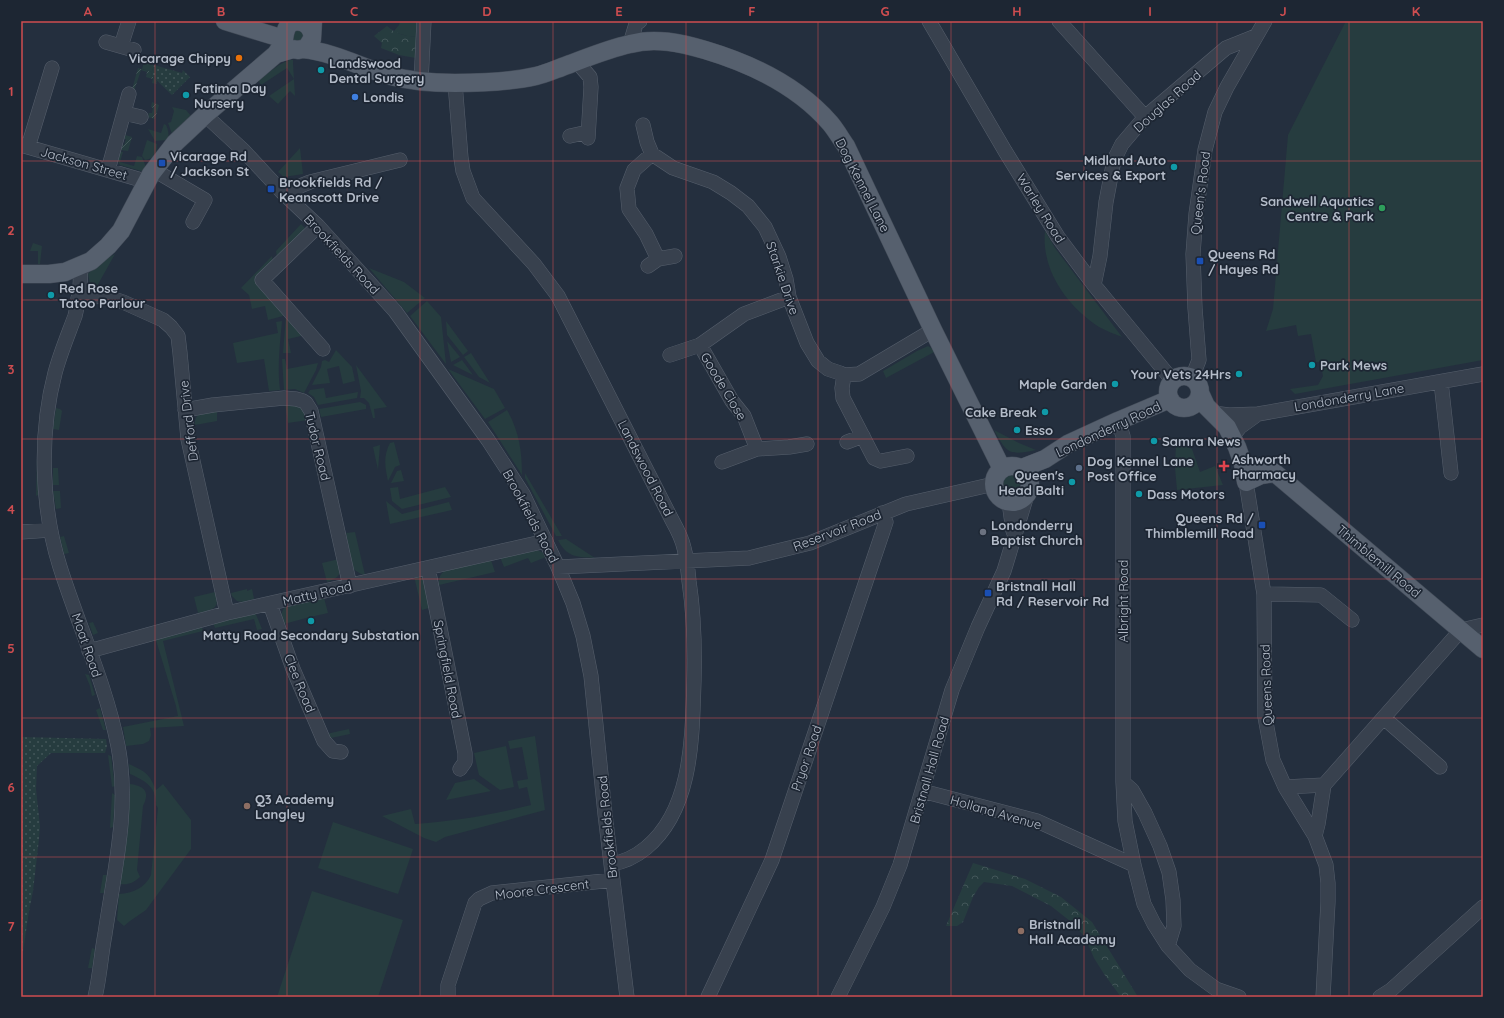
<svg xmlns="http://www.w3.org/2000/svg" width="1504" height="1018" font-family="Quicksand,sans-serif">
<defs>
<pattern id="forest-crowns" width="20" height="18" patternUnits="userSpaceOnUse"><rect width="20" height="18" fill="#263c3f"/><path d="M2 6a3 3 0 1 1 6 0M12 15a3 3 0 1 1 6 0" fill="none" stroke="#435659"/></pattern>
<pattern id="park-dots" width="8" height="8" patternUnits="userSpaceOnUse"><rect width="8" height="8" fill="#263c3f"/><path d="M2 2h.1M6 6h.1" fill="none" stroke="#435659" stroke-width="1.8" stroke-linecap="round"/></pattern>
<pattern id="garden-furrows" width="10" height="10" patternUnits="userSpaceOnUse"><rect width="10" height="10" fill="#263c3f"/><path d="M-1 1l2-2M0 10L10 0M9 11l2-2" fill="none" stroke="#435659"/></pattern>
</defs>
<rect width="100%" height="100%" fill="#242f3e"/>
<path fill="#263c3f" d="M400,21H417V37L407,36L393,32L399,25Z
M1346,21H1483V360L1295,394L1290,389L1318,385L1323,376L1320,362H1316L1311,334L1298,336L1296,325L1266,331L1273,309L1288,135Z
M297,25L308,38L294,45L289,31Z
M289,60H293V63L295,96L290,91L278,104L269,96L294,79L287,68L261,85L258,80L279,65Z
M144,62L154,65L152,72L142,69Z
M172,107L186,110L191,116L172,134L168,123L171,122L174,111Z
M164,124L166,125C168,129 170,136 167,140L155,141L148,129L161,133Z
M147,140L157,144C157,154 155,158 145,160L142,156Z
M300,148L303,174L284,177L278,172Z
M118,151L123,152L120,162L134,166L137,156L142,157L146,167L143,171H141L120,165L117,159Z
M301,224L306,229L277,258L276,251Z
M1045,231L1055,248L1122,337C1115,334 1106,331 1099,327C1067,306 1041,270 1045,231Z
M33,243L42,246L40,264H38V251H30Z
M115,254L96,288L90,284L88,274L97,264Z
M272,256L273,262L255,280L282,313L283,316L268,320L265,306L252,309L249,295L241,288Z
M369,268L404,282L425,298L407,313Z
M427,301L441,317L446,364L410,316Z
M286,315L302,332L301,336L288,339L291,353H283Z
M282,321C280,344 277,366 280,390L269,391L264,359L237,363L233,343L278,333L276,322Z
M446,321L468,351L463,355L447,335Z
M447,341L460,357L451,362Z
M928,346L936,351L886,378L883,371L917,351Z
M336,350L352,367L355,381L343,384L339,366L327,369L330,383L312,385L321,367L322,361L325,360L329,362Z
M471,353L490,383L479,377L464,357Z
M282,359H285L287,369L318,363L316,370L304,393L295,389L284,390Z
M462,360L473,375L453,365Z
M356,365L387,407L374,409L375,418H373L369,403L364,398H360L361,391Z
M448,369L494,389L505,408L485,419Z
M324,388L326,398L358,392L357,398L318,405L314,397L308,393L310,390Z
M360,402L366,405V409L321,417L319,409Z
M285,403L303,406L308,420L288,423Z
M56,408L60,409L62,411L59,430L53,429Z
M217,410V421L195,425C194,411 207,412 217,410Z
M507,410C519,431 522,451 522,475L488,422Z
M994,430L1019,443L1036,450C1008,456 1007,453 994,430Z
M394,442L400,465L395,467L388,481C385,467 383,456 390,443Z
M1176,442L1192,449L1200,472L1215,466L1223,485L1177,490L1175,468Z
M380,445L378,470L373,447Z
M37,458H38V495L36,496Z
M53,468H58L59,485H53Z
M401,470L404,481L391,483L397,471Z
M1000 483a12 12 0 1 1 24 0a12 12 0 1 1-24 0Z
M525,473L562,536H556L525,478Z
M398,487L400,499L445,487L451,497L402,509L392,501L390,488Z
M53,491H60L61,508L56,509Z
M386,501L402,514L449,502L452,510L390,524Z
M355,532L365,575L361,574L353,569L346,533Z
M64,536L69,553L64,554L60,537Z
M566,539L595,558C578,557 567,558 558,540Z
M537,550L544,553L546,557L531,563L528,558L504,567L500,557Z
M339,559C341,573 342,577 327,582L322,563Z
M491,560L495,572L439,585C438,577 441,573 447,569Z
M414,576L421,577L426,579L432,607L422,610Z
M247,589V591L252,589L254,599L243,602L237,601L232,596L231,593Z
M215,592C221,609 212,610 198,613L194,597Z
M324,598L328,613L306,618L284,624C281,618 280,613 285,607Z
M255,612L262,629L257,630L254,619L215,628L213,623Z
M93,622L98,633L93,635L89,623Z
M201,624L203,631L163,641L184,726L150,728L151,735L149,741L143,744L126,746L123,727L178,716L176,706L155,637Z
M85,674L89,675L95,695L92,696L90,686Z
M100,708L106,730H103L96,710Z
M349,729L350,734L331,738L326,734Z
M535,736L545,810L445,837L436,842L424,838L382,816L411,809L415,824C456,821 491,815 531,805L527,787L519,789L517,781L528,779L522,747L510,749L508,741Z
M506,746L514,787L500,790L479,775L474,753Z
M108,755L111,756L115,786L112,787Z
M129,764C146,772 149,773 156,790L163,784L191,820V849L146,910L130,921L124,926L117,920L119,894C133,893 145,888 151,875L158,808L156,805C157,787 144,780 130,774Z
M474,779L491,791L446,800L455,783Z
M130,784C145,786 150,792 143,806L137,870L140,877C133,883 129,885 120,884L128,830Z
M112,793L115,795L113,827L110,828Z
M333,822L413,849L398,894L318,868Z
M103,875H107L104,893H100Z
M312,891L403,920L378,997H277Z
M92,948L95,949L92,968H88Z"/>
<path fill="url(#forest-crowns)" d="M387,26C396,34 405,36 417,37L416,58L399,55L381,48L382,43L374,36Z
M973,863L1025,879L1061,897L1092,922L1138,997H1121L1104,974L1094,958L1085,937L1070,921L1051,906L1012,886L984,882L979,887L973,897L963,922L957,926H946Z"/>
<path fill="url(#park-dots)" d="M154,65L182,73L183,70L190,77L172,95L151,75Z
M21,737L106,739L107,746L105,753H51L37,766L36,789L40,826L39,839L33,891L29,911L21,965Z"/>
<path fill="url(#garden-furrows)" d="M138,68L152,72L151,75L157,81L156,84L152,83L153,79L146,77L147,72L141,70L133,94L131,93Z
M152,102L159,105L155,119L148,117L149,113H152L153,108L151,107Z
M125,135L132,137L128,151L121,150L122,144L124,145L126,139H124Z"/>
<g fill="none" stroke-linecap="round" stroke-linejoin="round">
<g stroke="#565f6c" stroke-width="15">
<path id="minor" d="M929,21L1005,151L1058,237L1094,285L1173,381
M1059,21L1145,117
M106,42L134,50
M630,44L636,24L640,21
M121,46L129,21
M577,62L590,77L591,87L588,138
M421,82L424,21
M455,83L461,158L463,171L473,198L534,264L558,296L672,520C677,529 682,538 684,548C687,559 688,570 689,581C694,615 695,647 694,681C692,737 693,809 646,848C635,857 625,862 611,864
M124,113L141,117
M205,115L244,151L282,192L318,226L395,311L488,440L523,494L558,567L573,603L583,636L591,676L605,814L627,997
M643,125L647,142L652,154L673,168L713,182L731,193L748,206L765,227L779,257L786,279L789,297L807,343L818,361L828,369L840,373L844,375L859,374L933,330
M570,136L588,132
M21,145L138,179L146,183
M28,147L52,68
M652,154L634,170L627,188L629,209L646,234L658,259
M108,170L129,94
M154,170L205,200L193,222
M286,196L300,186L310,182L400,160
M318,226L262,280L323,349
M83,264C79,272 81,278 80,286C80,296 77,307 75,316C68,335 60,354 55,373C39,434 41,507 60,567C79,627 106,685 118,746C130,809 114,872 105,934C101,955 100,976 95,997
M648,266L658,259L675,256
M1094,285L1100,256L1106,202L1114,160L1122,144L1145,117L1226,48L1256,36
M78,298L105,296L123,302L163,320L171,327L178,336L180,353L188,439L227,613
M700,345L732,401L744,416L757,449
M670,355L700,345L744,314L789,297
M844,375L842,388L843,398L874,458L881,461L907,456
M1192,378L1199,360L1195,308L1193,254L1196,214L1205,150L1215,112L1227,87L1265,21
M1441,382L1451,473
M185,410L213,405L284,398L296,399L303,401L306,403L311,411L350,586
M1213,413L1229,415L1258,414L1483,374
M1118,421L1123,436V782L1125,821L1134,865L1144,904L1154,924L1168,946L1190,970L1216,989L1239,997
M1231,438L1240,427L1258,414
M847,442L863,436
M722,462L757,449L789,447L807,444
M1246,482L1264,594L1265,717L1273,760L1285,787L1315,836L1326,865L1328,883V902L1323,997
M1009,502L1013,531
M21,532L50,530
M558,567L749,558L810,543L906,504L994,484
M428,568L465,753V762L460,769
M1264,594L1321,595L1352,620
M270,604L293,669L324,741L333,751L341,752
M89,651L227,613L546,541
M1384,718L1440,767
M1123,782L1132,790L1145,813L1160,846L1169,872L1173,900L1174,926L1168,946
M1285,787L1324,785
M922,791L1037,821L1134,865
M1315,836L1318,824L1324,785L1461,630L1483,625
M448,997V985L475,903L479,899L492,893L613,880
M708,997L772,860L883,531L886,522L882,513
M838,997L883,907L900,865L952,690L978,627L1004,571L1027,495
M1380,997L1391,990L1483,907"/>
</g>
<g stroke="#414a57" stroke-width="19">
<path id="major" d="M225,21L284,39
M303,49C332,52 359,66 387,75C409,81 432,83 455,83C482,83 510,82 536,76C545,74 554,70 562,67C584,59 607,49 630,44C655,37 681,43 705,50C752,64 797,85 830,123C836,130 841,139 846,146L933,330L1002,469
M276,54C279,50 282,45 284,40C285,31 287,19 301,22C307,23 310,27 312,33
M21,274H49L65,272L91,261L108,246L121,231L151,174L175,143L206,114L276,54L293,49L298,50L306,48L309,44L312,39L313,21
M1168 392a16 16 0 1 1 32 0a16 16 0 1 1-32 0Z
M1200,393L1206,406L1227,427L1237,447L1243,464L1246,482L1261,475L1275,473
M1243,464L1262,467L1275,473L1483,649
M994 484a18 18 0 1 1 36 0a18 18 0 1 1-36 0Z
M1022,468L1045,459L1068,444L1118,421L1170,399"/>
</g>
<use href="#minor" stroke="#38414e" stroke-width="14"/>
<use href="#major" stroke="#56606e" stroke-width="18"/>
</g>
<path fill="none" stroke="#ce4d50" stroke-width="1" stroke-opacity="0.55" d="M155,21V997M287,21V997M420,21V997M553,21V997M686,21V997M818,21V997M951,21V997M1084,21V997M1217,21V997M1349,21V997M21,161H1483M21,300H1483M21,439H1483M21,579H1483M21,718H1483M21,857H1483"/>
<circle fill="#e8710a" stroke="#1d2633" stroke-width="1.5" cx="239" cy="58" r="4"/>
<g fill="#0f9aa8" stroke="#1d2633" stroke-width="1.5">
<circle cx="321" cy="70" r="4"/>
<circle cx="186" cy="95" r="4"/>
<circle cx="1174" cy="167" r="4"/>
<circle cx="51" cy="295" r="4"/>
<circle cx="1312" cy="365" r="4"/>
<circle cx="1239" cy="374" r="4"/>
<circle cx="1115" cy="384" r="4"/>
<circle cx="1045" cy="412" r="4"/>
<circle cx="1017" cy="430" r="4"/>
<circle cx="1154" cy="441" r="4"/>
<circle cx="1072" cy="482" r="4"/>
<circle cx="1139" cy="494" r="4"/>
<circle cx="311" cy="621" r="4"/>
</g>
<circle fill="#3f7fe0" stroke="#1d2633" stroke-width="1.5" cx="355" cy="97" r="4"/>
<g fill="#1a4fb4" stroke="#1d2633" stroke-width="1.5">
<rect x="158" y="159" width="8" height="8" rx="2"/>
<rect x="267" y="185" width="8" height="8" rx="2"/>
<rect x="1196" y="257" width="8" height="8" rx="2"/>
<rect x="1258" y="521" width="8" height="8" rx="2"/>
<rect x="984" y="589" width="8" height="8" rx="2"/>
</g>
<circle fill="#2e9e5b" stroke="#1d2633" stroke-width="1.5" cx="1382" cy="208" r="4"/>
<path fill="#e0444e" stroke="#1d2633" stroke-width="1.5" d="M1222 460h4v4h4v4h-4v4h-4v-4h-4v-4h4z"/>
<circle fill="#5c6f8a" stroke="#1d2633" stroke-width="1.5" cx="1079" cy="468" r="4"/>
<circle fill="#6b7280" stroke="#1d2633" stroke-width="1.5" cx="983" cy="532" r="4"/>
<g fill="#8d6e63" stroke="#1d2633" stroke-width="1.5">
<circle cx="247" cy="806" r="4"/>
<circle cx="1021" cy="931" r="4"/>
</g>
<g text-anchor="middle" stroke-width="3.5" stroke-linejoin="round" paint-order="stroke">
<g font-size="13" font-weight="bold" fill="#b4bcc9" stroke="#1d2633" text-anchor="start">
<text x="231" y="63" text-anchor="end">Vicarage Chippy</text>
<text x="329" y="68">Landswood<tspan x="329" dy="15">Dental Surgery</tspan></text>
<text x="194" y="93">Fatima Day<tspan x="194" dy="15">Nursery</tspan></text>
<text x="363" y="102">Londis</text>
<text x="170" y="161">Vicarage Rd<tspan x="170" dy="15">/ Jackson St</tspan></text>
<text x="1166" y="165" text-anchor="end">Midland Auto<tspan x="1166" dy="15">Services &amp; Export</tspan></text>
<text x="279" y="187">Brookfields Rd /<tspan x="279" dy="15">Keanscott Drive</tspan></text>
<text x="1374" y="206" text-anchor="end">Sandwell Aquatics<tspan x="1374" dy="15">Centre &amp; Park</tspan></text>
<text x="1208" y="259">Queens Rd<tspan x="1208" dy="15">/ Hayes Rd</tspan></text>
<text x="59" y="293">Red Rose<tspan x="59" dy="15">Tatoo Parlour</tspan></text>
<text x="1320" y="370">Park Mews</text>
<text x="1231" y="379" text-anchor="end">Your Vets 24Hrs</text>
<text x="1107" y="389" text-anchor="end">Maple Garden</text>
<text x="1037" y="417" text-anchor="end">Cake Break</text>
<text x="1025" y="435">Esso</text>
<text x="1162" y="446">Samra News</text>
<text x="1232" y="464">Ashworth<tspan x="1232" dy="15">Pharmacy</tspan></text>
<text x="1087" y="466">Dog Kennel Lane<tspan x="1087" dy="15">Post Office</tspan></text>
<text x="1064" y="480" text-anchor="end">Queen's<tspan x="1064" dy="15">Head Balti</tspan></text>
<text x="1147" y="499">Dass Motors</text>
<text x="1254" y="523" text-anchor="end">Queens Rd /<tspan x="1254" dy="15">Thimblemill Road</tspan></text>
<text x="991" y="530">Londonderry<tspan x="991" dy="15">Baptist Church</tspan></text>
<text x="996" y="591">Bristnall Hall<tspan x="996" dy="15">Rd / Reservoir Rd</tspan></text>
<text x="311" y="640" text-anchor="middle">Matty Road Secondary Substation</text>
<text x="255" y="804">Q3 Academy<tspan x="255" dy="15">Langley</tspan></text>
<text x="1029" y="929">Bristnall<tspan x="1029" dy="15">Hall Academy</tspan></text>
</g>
<g font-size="13" fill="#b4bcc9" stroke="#1d2633">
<text transform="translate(1167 101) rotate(-42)" y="5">Douglas Road</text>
<text transform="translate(84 163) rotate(16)" y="5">Jackson Street</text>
<text transform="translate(863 185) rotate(63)" y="5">Dog Kennel Lane</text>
<text transform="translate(1200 193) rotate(-83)" y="5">Queen's Road</text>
<text transform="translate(1041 208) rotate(58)" y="5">Warley Road</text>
<text transform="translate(342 254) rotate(47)" y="5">Brookfields Road</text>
<text transform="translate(783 278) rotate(71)" y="5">Starkie Drive</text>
<text transform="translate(724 386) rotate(59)" y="5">Goode Close</text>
<text transform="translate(1349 397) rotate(-10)" y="5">Londonderry Lane</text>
<text transform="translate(188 421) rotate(-97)" y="5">Defford Drive</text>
<text transform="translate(1108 429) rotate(-25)" y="5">Londonderry Road</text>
<text transform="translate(318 446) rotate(76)" y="5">Tudor Road</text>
<text transform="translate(646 468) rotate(63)" y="5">Landswood Road</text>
<text transform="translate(531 516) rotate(62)" y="5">Brookfields Road</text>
<text transform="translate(837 530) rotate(-21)" y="5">Reservoir Road</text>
<text transform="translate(1379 561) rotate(40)" y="5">Thimblemill Road</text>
<text transform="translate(317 593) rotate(-13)" y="5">Matty Road</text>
<text transform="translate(1123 601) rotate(-90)" y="5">Albright Road</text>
<text transform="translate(87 645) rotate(71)" y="5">Moat Road</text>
<text transform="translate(448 669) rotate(79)" y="5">Springfield Road</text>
<text transform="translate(300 683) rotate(68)" y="5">Clee Road</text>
<text transform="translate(1266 685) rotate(-92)" y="5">Queens Road</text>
<text transform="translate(806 758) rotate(-71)" y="5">Pryor Road</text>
<text transform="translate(929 770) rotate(-74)" y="5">Bristnall Hall Road</text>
<text transform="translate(996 812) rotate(16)" y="5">Holland Avenue</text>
<text transform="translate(607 827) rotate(-96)" y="5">Brookfields Road</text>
<text transform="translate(542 889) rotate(-7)" y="5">Moore Crescent</text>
</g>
</g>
<rect width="1504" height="1018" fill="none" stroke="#1d2633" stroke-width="44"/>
<rect x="22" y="22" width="1460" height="974" fill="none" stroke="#ce4d50" stroke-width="1.5"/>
<g font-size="13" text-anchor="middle" font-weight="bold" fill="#ce4d50">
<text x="88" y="16">A</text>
<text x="221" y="16">B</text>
<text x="354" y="16">C</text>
<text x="487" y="16">D</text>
<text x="619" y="16">E</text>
<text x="752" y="16">F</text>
<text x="885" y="16">G</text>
<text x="1017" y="16">H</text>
<text x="1150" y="16">I</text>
<text x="1283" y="16">J</text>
<text x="1416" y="16">K</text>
<text x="11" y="96">1</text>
<text x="11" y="235">2</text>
<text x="11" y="374">3</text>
<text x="11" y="514">4</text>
<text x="11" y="653">5</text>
<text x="11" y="792">6</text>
<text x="11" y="931">7</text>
</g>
</svg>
